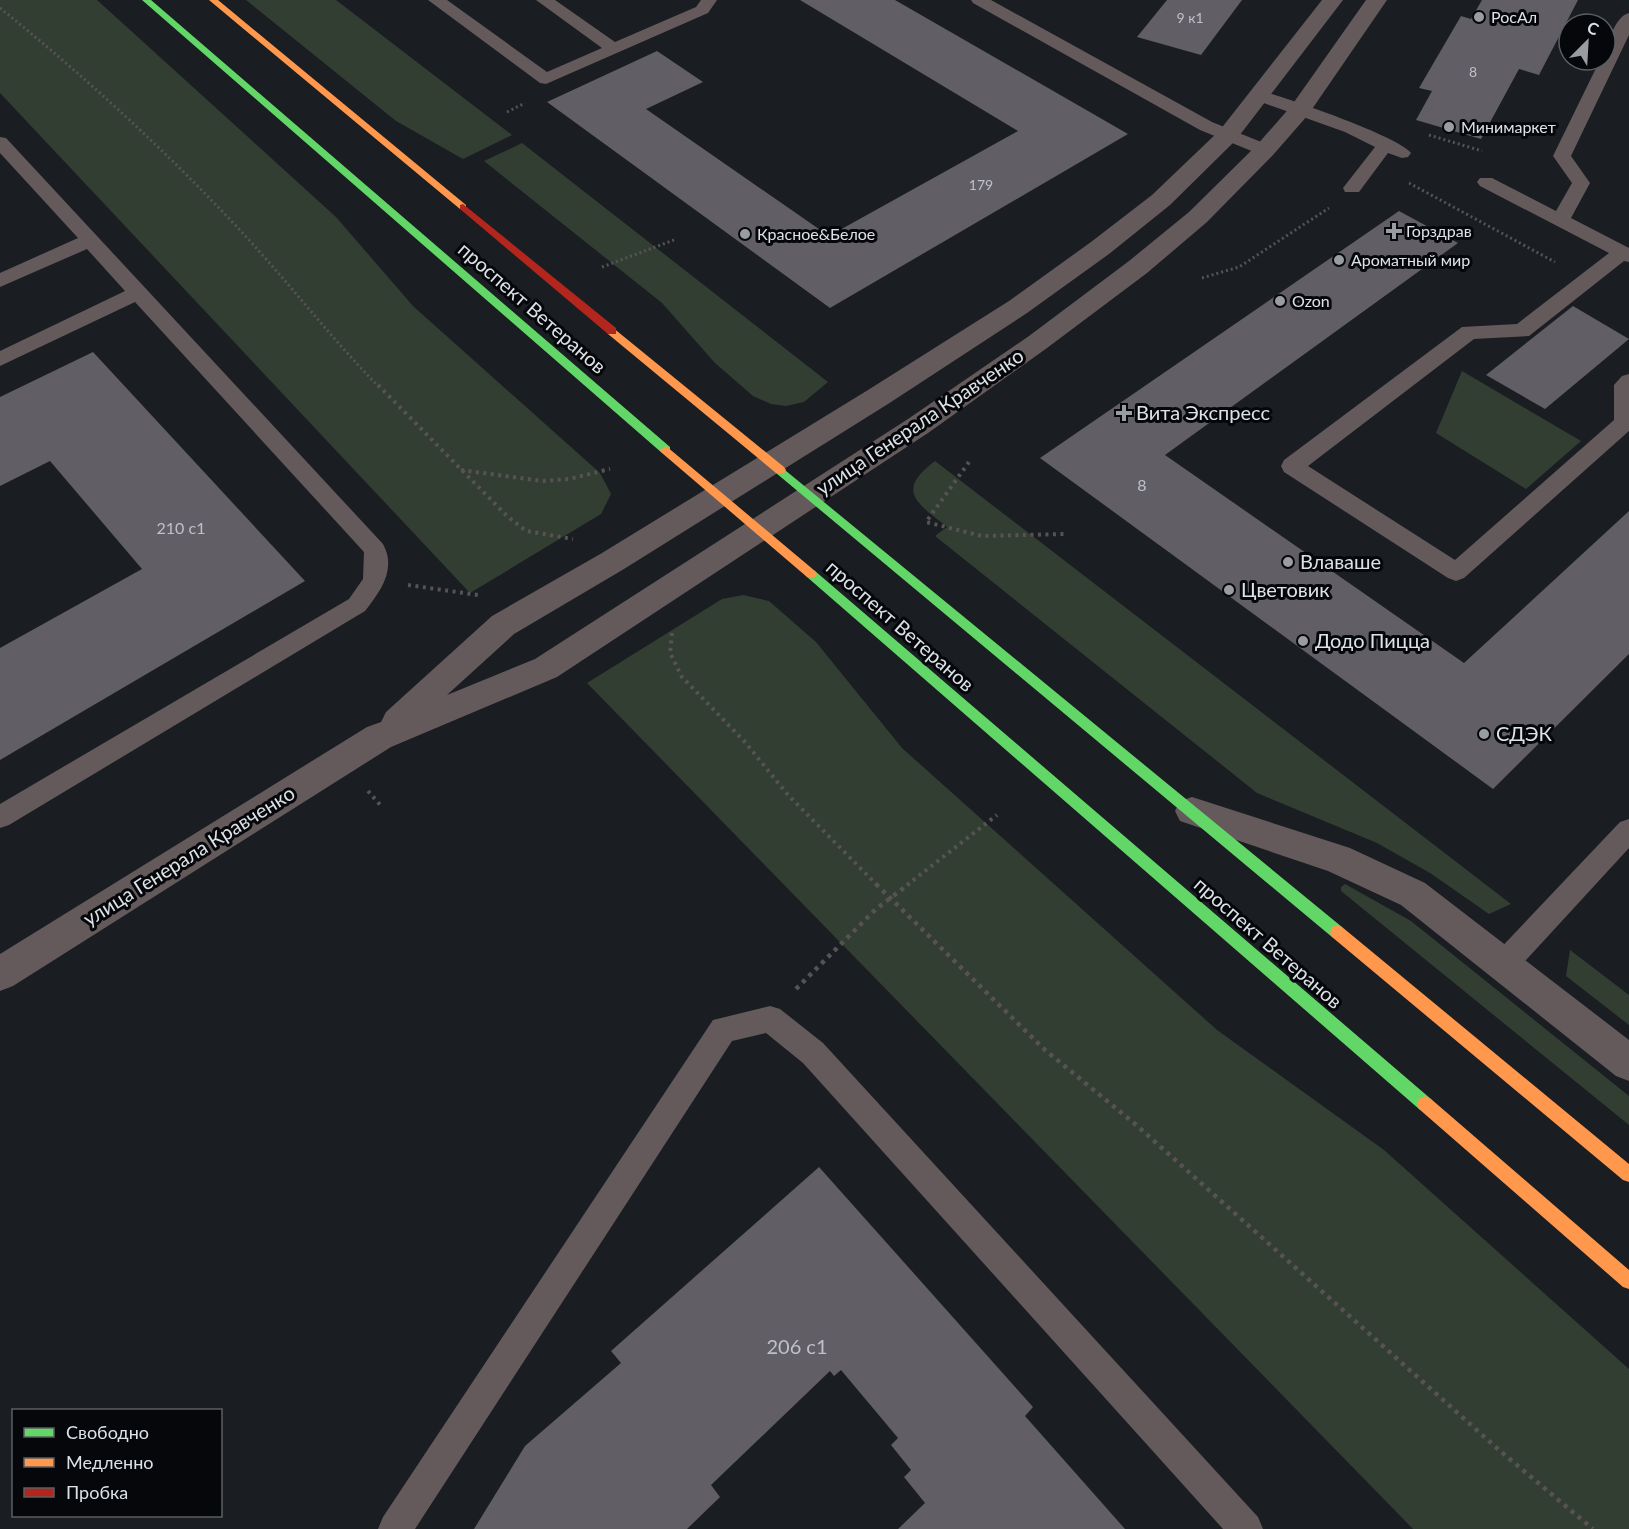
<svg xmlns="http://www.w3.org/2000/svg" width="1629" height="1529" font-family="Lato,sans-serif">
<rect width="100%" height="100%" fill="#1a1d22"/>
<path fill="#333e32" d="M0,0H97L336,217L413,306L600,473L611,494L601,514L470,593L0,93Z
M246,0H336L512,135L463,159L396,121Z
M522,143L828,382L804,402L786,406L771,404L753,396L715,363L662,303L484,161Z
M1462,371L1581,441L1526,489L1436,433Z
M935,461L1511,904L1489,914L1430,873L1377,843L1257,793L935,536L947,527C917,503 895,491 935,461Z
M743,595L769,601L816,642L902,748L1217,1030L1384,1150L1629,1369V1529H1413L587,683L722,599Z
M1345,884L1411,921L1629,1096V1125L1341,891V887Z
M1570,950L1629,995V1025L1566,976Z"/>
<path fill="#615e66" d="M800,0H895L1128,134L830,308L547,102L657,51L703,82L646,109L829,236L1018,131Z
M1167,0H1242L1201,55L1137,37Z
M1482,0H1578L1539,75L1519,69L1481,139L1416,120L1432,91L1419,88L1461,16L1471,19Z
M1399,211L1458,243L1165,455L1464,663L1629,511V654L1493,789L1040,458Z
M1573,306L1629,339L1545,409L1486,375Z
M93,352L305,581L0,760V648L142,569L50,461L0,486V397Z
M819,1167L1033,1407L1025,1416L1125,1529H898L925,1503L904,1477L911,1470L891,1445L898,1438L841,1370L834,1376L830,1371L711,1485L720,1497L687,1529H474L525,1446L621,1363L611,1351Z"/>
<g fill="none" stroke-linecap="round" stroke-linejoin="round">
<path stroke="#575355" stroke-width="3" stroke-dasharray="2 3" stroke-linecap="butt" d="M0,8C83,75 164,149 237,227C286,279 329,336 379,387
M507,112L525,103
M1429,135L1482,151
M1409,183L1555,262
M602,267L674,240
M1202,278L1239,267L1329,208"/>
<path stroke="#575355" stroke-width="4" stroke-dasharray="3 4.5" stroke-linecap="butt" d="M378,385L507,516L526,531L573,539
M969,462L926,522L982,536L1065,534
M461,470L542,481L569,479L610,469
M408,585L478,595
M672,633L670,653L682,677L745,742L788,795L877,885
M368,791L382,807
M907,885L997,815"/>
<path stroke="#575355" stroke-width="4.5" stroke-dasharray="4 5" stroke-linecap="butt" d="M876,884L1045,1050L1134,1123L1499,1450L1593,1529
M796,989L876,909L909,884"/>
<path fill="#645a5b" fill-rule="evenodd" d="M428,0H447L547,72L602,48L536,0H555L615,42L696,7L701,0H717L708,13L546,84L540,83Z
M971,0H991L1212,122L1271,146L1274,150L1271,154H1259L1200,130L973,3Z
M1629,13V35L1571,156L1590,183L1571,218L1629,248V262L1624,261L1529,336L1474,339L1308,466L1455,560L1614,420V385L1622,376L1629,374V431L1464,578L1456,581L1448,578L1284,472L1281,466L1284,460L1462,327L1517,324L1609,253L1480,186L1477,182L1480,178H1492L1556,211L1572,183L1553,156L1600,60H1605C1605,47 1615,16 1629,13Z
M1261,91C1285,97 1400,137 1411,153L1408,157L1402,158L1388,153L1359,192H1345L1343,188L1375,147L1345,132L1255,100L1252,96L1255,92Z
M0,137L6,138L383,544C397,569 380,592 365,611L9,825L0,828V804L349,599L363,579L364,552L135,302L0,366V351L125,291L87,249L0,287V273L78,238L0,153Z
M1629,819V848L1514,973L1504,977L1494,973L1490,964L1494,955L1620,822Z
M770,1006L780,1009L823,1043L1258,1517L1263,1529H1223L803,1063L766,1033L732,1041L415,1529H378L383,1517L713,1020Z"/>
<path fill="#645a5b" fill-rule="evenodd" d="M1322,0H1343L1236,140L1170,205L1109,254L1027,313L888,404L624,569L514,634L447,695L535,659L908,419L1029,336L1129,261L1189,212L1257,145L1292,105L1366,0H1387L1308,115L1273,155L1207,222L1147,273L1047,348L928,433L557,677L391,747L13,986L0,991V954L367,727L381,722L386,712L492,616L602,553L868,390L1009,301L1091,242L1152,195L1220,130Z
M1192,797L1350,848L1425,883L1629,1040V1081L1616,1076L1401,905L1328,871L1180,821L1175,811L1180,801Z"/>
<path fill="#63d668" fill-rule="evenodd" d="M142,0H151L670,447V453H662Z
M780,466L1342,927L1344,932L1342,937L1337,939L1332,937L776,473L774,470Z
M811,569L815,571L1431,1099L1433,1104L1431,1109L1425,1112L1419,1109L807,577L805,574L807,571Z"/>
<path fill="#ff974d" fill-rule="evenodd" d="M209,0H218L466,205V209H460Z
M612,327L784,467L786,470L784,473H776L608,334L607,331Z
M666,446L815,571L817,574L815,577H807L662,453L660,450Z
M1337,925L1342,927L1629,1164V1182L1623,1180L1332,937L1330,932L1332,927Z
M1425,1096L1431,1099L1629,1270V1289L1623,1287L1419,1109L1417,1104L1419,1099Z"/>
<path fill="#b3261e" fill-rule="evenodd" d="M463,204L616,328V334H608L460,209V205Z"/>
</g>
<g fill="#999da2" stroke="#05070a" stroke-width="2">
<circle cx="1479" cy="17" r="6"/>
<circle cx="1449" cy="127" r="6"/>
<path d="M1391 222h6v6h6v6h-6v6h-6v-6h-6v-6h6z"/>
<circle cx="745" cy="234" r="6"/>
<circle cx="1339" cy="260" r="6"/>
<circle cx="1280" cy="301" r="6"/>
<path d="M1121 404h6v6h6v6h-6v6h-6v-6h-6v-6h6z"/>
<circle cx="1288" cy="562" r="6"/>
<circle cx="1229" cy="590" r="6"/>
<circle cx="1303" cy="641" r="6"/>
<circle cx="1484" cy="734" r="6"/>
</g>
<g text-anchor="middle" stroke-width="6" stroke-linejoin="round" paint-order="stroke">
<g font-size="14" fill="#bec1c7">
<text x="1190" y="23">9 к1</text>
<text x="1473" y="77">8</text>
<text x="981" y="190">179</text>
</g>
<g font-size="16" fill="#dde2e7" stroke="#05070a" text-anchor="start">
<text x="1491" y="23">РосАл</text>
<text x="1461" y="133">Минимаркет</text>
<text x="1406" y="237">Горздрав</text>
<text x="757" y="240">Красное&amp;Белое</text>
<text x="1351" y="266">Ароматный мир</text>
<text x="1292" y="307">Ozon</text>
</g>
<g font-size="16" fill="#bec1c7">
<text x="1142" y="491">8</text>
<text x="181" y="534">210 с1</text>
</g>
<g font-size="20" fill="#dde2e7" stroke="#05070a">
<text transform="translate(532 308) rotate(41)" y="7">проспект Ветеранов</text>
<text transform="translate(920 422) rotate(-34)" y="7">улица Генерала Кравченко</text>
<text transform="translate(900 626) rotate(41)" y="7">проспект Ветеранов</text>
<text transform="translate(189 856) rotate(-32)" y="7">улица Генерала Кравченко</text>
<text transform="translate(1268 943) rotate(41)" y="7">проспект Ветеранов</text>
</g>
<g font-size="20" fill="#dde2e7" stroke="#05070a" text-anchor="start">
<text x="1136" y="420">Вита Экспресс</text>
<text x="1300" y="569">Влаваше</text>
<text x="1241" y="597">Цветовик</text>
<text x="1315" y="648">Додо Пицца</text>
<text x="1496" y="741">СДЭК</text>
</g>
<g font-size="20" fill="#bec1c7">
<text x="797" y="1354">206 с1</text>
</g>
</g>
<rect x="12" y="1409" width="210" height="108" fill="#05070a" stroke="#5b5f62" stroke-width="1.5"/>
<rect x="24" y="1428" width="30" height="9" fill="#63d668" stroke="#5b5f62" stroke-width="1.5"/>
<text x="66" y="1439" font-size="18" fill="#dde2e7">Свободно</text>
<rect x="24" y="1458" width="30" height="9" fill="#ff974d" stroke="#5b5f62" stroke-width="1.5"/>
<text x="66" y="1469" font-size="18" fill="#dde2e7">Медленно</text>
<rect x="24" y="1488" width="30" height="9" fill="#b3261e" stroke="#5b5f62" stroke-width="1.5"/>
<text x="66" y="1499" font-size="18" fill="#dde2e7">Пробка</text>
<g transform="translate(1587 42) rotate(24)"><circle r="28" fill="#05070a" stroke="#5b5f62" stroke-width="1.5"/>
<path d="M0-4.5L10 22L0 15L-10 22Z" fill="#999da2"/>
<text y="-9" font-size="16" font-weight="bold" text-anchor="middle" fill="#dde2e7">С</text>
</g>
</svg>
